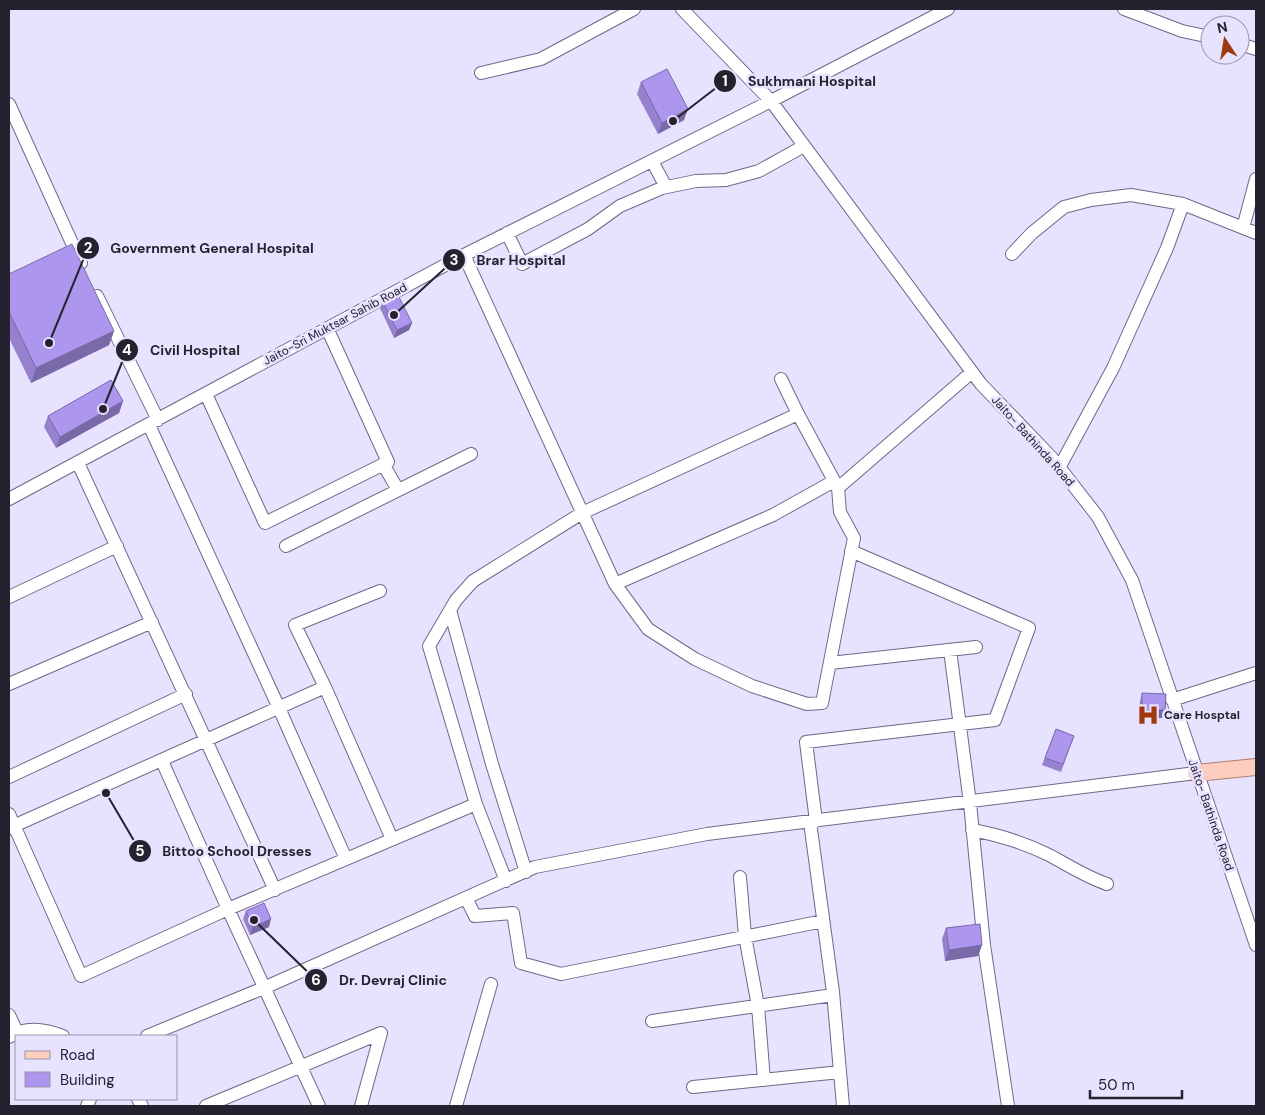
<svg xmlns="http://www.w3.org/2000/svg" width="1265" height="1115" font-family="'DM Sans',sans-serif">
<rect width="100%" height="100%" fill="#e7e2fe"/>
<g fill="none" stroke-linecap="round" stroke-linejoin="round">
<g stroke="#6f6887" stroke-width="14">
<path id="minor" d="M682,9L771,101L981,384L1052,458L1098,517L1132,580L1256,945
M1124,9L1182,31L1210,37
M1240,44L1256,49
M481,73L541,59L634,9
M9,104L81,263
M652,161L666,187
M1243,228L1256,179
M507,233L522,264L588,229L620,206L662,188L696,181L726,180L759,171L804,146
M1012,254L1032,233L1064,207L1091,200L1131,195L1183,204
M464,255L615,584L773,515L834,481
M97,296L158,420
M206,394L265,523L388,462L327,328
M798,414L838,488L972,372
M149,425L279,708L346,859
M78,463L275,890
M383,464L398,490
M1059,468L1113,368L1167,248L1183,204L1256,233
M9,499L464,255L771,101L948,9
M286,546L471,454
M615,584L648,629L695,659L752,686L807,704L822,703L854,538L840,512L838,488
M9,597L117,546
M450,610L492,764L526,872
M950,650L970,803L984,945L1008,1106
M830,663L976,647
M9,684L152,622
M325,687L392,839
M1172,700L1256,673
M162,761L228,909L476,804L506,881
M9,777L186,694
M476,804L429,646L456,600L473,581L582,513L798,414L781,379
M9,814L81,976L228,909L319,1106
M816,821L806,742L995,720L1029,628L851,551
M810,822L833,992L843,1106
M9,828L325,687L295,625L380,591
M972,830C999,835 1025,843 1049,855C1068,865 1086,877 1107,884
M740,877L745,936L758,1006L764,1080
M466,898L475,916L513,913L521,963L561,974L823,921
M9,1015L17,1032
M652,1021L833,995
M147,1036L266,987L535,867L707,834L1196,773
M9,1037C26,1026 45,1029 63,1036
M693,1087L840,1072
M138,1099L142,1106
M87,1106L90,1099
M206,1106L381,1033
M361,1106L381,1033
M456,1106L491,984"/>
</g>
<g stroke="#b07c6f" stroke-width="18">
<path id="major" d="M1196,773L1256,767"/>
</g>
<use href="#minor" stroke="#fff" stroke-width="12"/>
<use href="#major" stroke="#fdcebe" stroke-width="16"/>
</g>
<path fill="#9581cd" d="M641,82L684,120L658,134L637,94Z
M9,274L114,331L109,345L31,383L9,338Z
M381,298L412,323L409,330L394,338L379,306Z
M123,401L119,413L56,448L44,427L48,416Z
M1142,693L1162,718L1139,717L1140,701Z
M1056,729L1074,736L1061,772L1042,765Z
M246,911L269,927L250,935L243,919Z
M946,928L982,945L978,956L945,961L942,939Z"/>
<path fill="#7969a7" d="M688,109L684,120L658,134L662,123Z
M412,323L409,330L394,338L397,330Z
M114,331L109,345L31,383L36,368Z
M123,401L119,413L56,448L60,437Z
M1142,710H1165L1162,718L1139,717Z
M271,919L269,927L250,935L253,927Z
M982,945L978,956L945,961L949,950Z"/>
<path fill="#ad96ee" stroke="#7969a7" d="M667,69L688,109L662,123L641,82Z
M72,244L114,331L36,368L9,312V274Z
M396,291L412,323L397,330L381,298Z
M111,380L123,401L60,437L48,416Z
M1142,693L1166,694L1165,710H1142Z
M1056,729L1074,736L1063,764L1045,758Z
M264,903L271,919L253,927L246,911Z
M980,924L982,945L949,950L946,928Z"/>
<defs>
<g id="hospital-bare" transform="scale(1.725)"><path d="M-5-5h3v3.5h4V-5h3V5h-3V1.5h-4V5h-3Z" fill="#9f390e" stroke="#e7e2fe" stroke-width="2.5" paint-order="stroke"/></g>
</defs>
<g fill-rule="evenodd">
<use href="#hospital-bare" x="1148" y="715"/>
</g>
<g text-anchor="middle" stroke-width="5" stroke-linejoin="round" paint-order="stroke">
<g font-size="12" fill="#25222f" stroke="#e7e2fe">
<text transform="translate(335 324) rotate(-28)" y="4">Jaito-Sri Muktsar Sahib Road</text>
<text transform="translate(1033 441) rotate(48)" y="4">Jaito- Bathinda Road</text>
<text transform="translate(1211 815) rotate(71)" y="4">Jaito- Bathinda Road</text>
</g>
<g font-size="12" font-weight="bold" fill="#25222f" stroke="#e7e2fe" text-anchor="start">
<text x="1164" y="719">Care Hosptal</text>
</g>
</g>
<path fill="none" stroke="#25222f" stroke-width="2" d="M673 121L725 81M49 343L88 248M394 315L454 260M103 409L127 350M106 793L140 851M254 920L316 980"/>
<g fill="#25222f" stroke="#e7e2fe" stroke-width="2">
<circle cx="673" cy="121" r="5"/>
<circle cx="49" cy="343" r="5"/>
<circle cx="394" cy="315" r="5"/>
<circle cx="103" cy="409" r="5"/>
<circle cx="106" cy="793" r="5"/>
<circle cx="254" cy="920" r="5"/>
<circle cx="725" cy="81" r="12"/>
<circle cx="88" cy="248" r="12"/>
<circle cx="454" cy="260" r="12"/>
<circle cx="127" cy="350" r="12"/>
<circle cx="140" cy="851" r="12"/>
<circle cx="316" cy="980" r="12"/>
</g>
<g font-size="15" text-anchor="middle" font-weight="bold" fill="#fff">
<text x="725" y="86">1</text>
<text x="88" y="253">2</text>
<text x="454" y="265">3</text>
<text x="127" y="355">4</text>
<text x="140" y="856">5</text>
<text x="316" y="985">6</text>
</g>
<g font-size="14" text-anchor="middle" font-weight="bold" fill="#25222f" stroke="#e7e2fe" stroke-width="5" stroke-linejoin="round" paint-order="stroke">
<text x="812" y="86">Sukhmani Hospital</text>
<text x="212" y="253">Government General Hospital</text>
<text x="521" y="265">Brar Hospital</text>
<text x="195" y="355">Civil Hospital</text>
<text x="237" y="856">Bittoo School Dresses</text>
<text x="393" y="985">Dr. Devraj Clinic</text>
</g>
<rect width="1265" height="1115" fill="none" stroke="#25222f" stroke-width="20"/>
<rect x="15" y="1035" width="162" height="65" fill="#e7e2fe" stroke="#9995ab"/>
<rect x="25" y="1051" width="25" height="8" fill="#fdcebe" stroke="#9995ab"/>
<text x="60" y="1060" font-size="15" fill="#25222f">Road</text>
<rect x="25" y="1072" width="25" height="15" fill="#ad96ee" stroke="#9995ab"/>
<text x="60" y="1085" font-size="15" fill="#25222f">Building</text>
<g transform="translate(1225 40) rotate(348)"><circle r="24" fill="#e7e2fe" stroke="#9995ab"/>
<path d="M0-4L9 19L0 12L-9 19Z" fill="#9f390e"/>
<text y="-8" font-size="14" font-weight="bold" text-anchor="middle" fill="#25222f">N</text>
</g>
<path d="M1090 1090v8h92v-8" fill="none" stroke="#25222f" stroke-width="2.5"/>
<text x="1098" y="1090" font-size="15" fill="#25222f" stroke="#e7e2fe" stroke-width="4" paint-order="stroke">50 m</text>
</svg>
